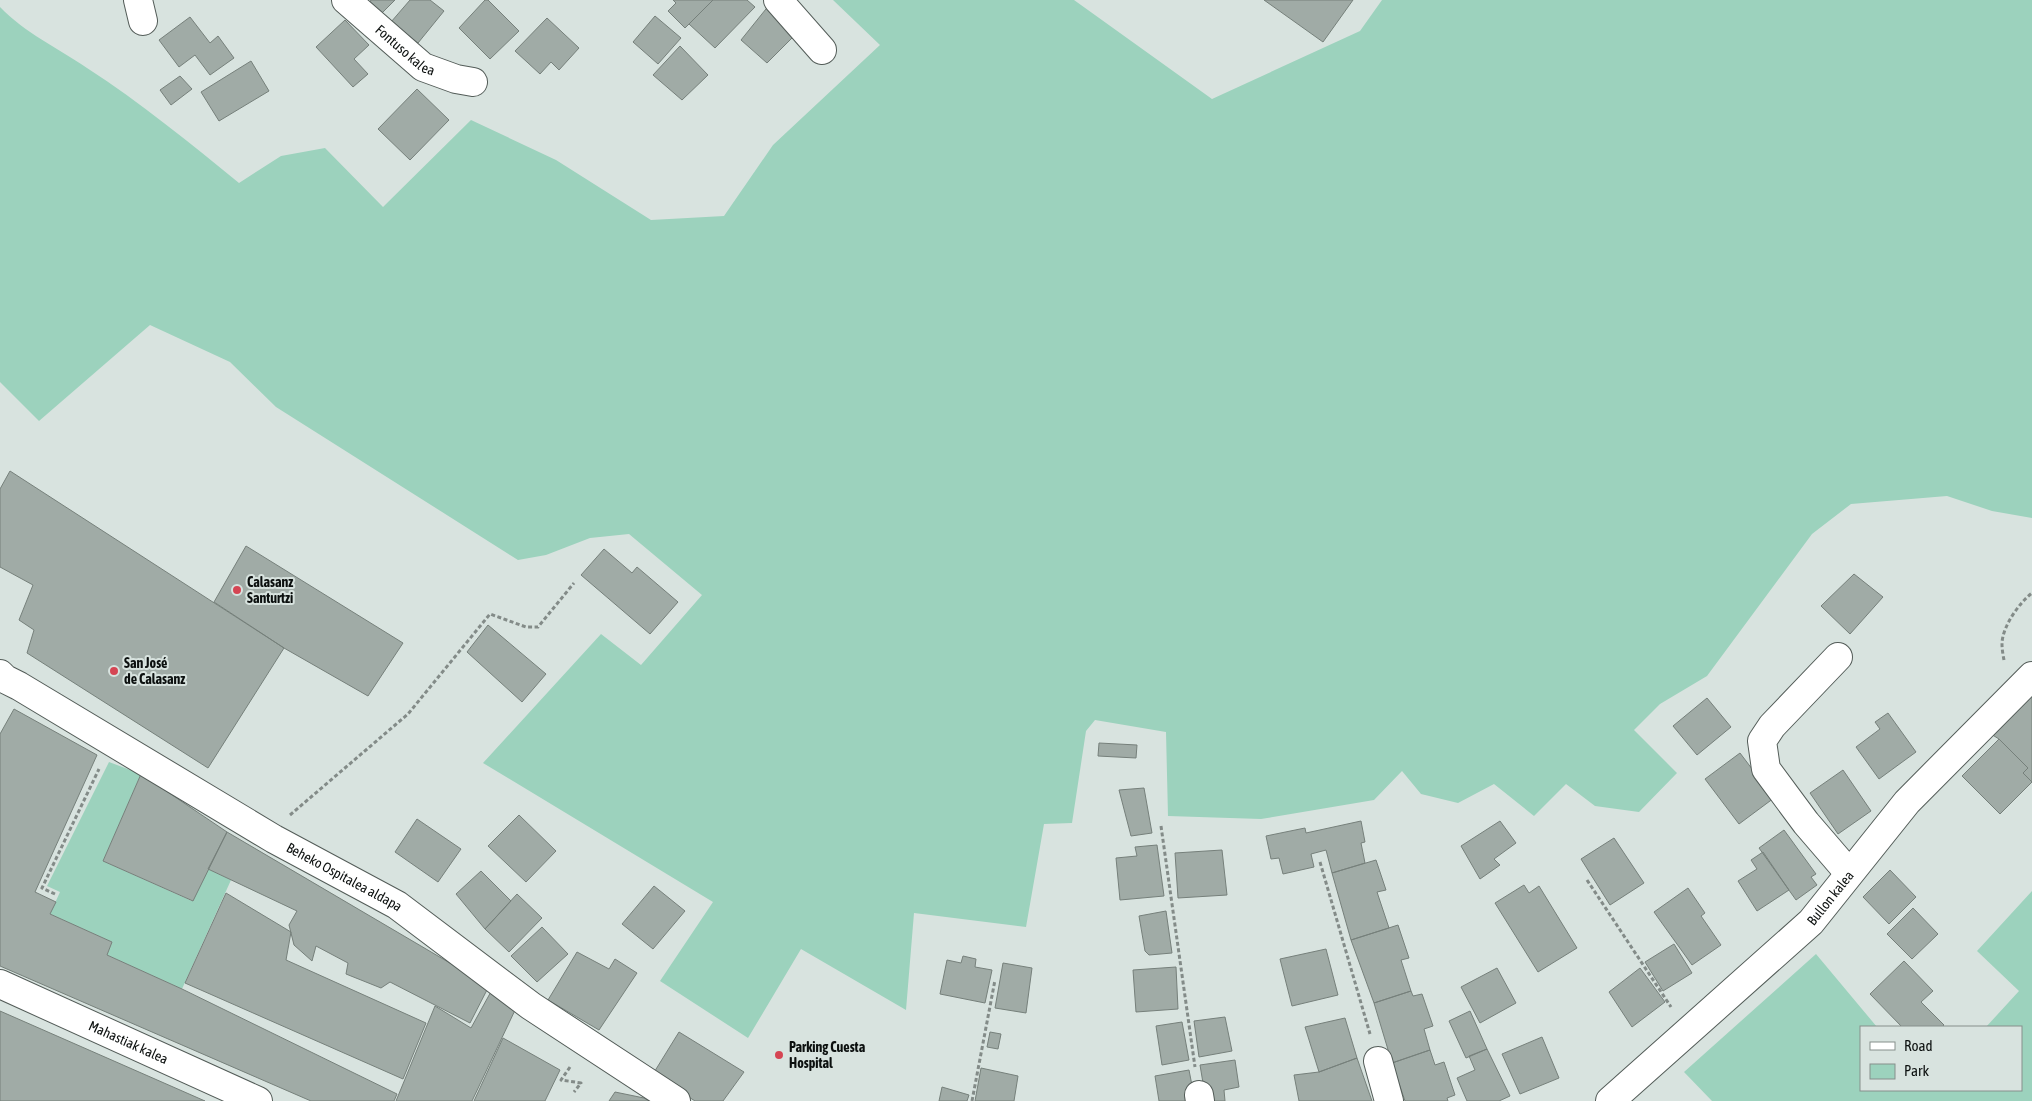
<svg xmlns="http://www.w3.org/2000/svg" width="2032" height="1101" font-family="'Asap Condensed',sans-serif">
<rect width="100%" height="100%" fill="#d8e3df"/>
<path fill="#9cd2bd" d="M833,0H1074L1212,99L1360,31L1382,0H2032V518L1992,511L1947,496L1851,504L1812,534L1707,676L1660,704L1634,730L1677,773L1639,812L1595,806L1566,784L1534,816L1494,784L1458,803L1421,794L1402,771L1374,800L1261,819L1168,816L1166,732L1095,720L1086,731L1072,823L1044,824L1026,927L914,913L906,1010L801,949L748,1038L660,981L713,902L483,763L601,634L641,665L702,595L629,534L590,538L546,555L518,560L276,407L230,362L150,325L39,421L0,382V7C25,33 58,48 87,68C141,103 190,143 239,183L281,156L325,148L383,207L471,120L556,160L651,220L724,216L773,145L880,45Z
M109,762L141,774L103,861L192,901L208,869L231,880L182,989L107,955L112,942L50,914L60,892L47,886Z
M2032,891V1101H1712L1684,1072L1816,954L1877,1027H1861V1090H2021V1027H1986L2019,991L1977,951Z"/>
<path fill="#a0aba6" stroke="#76807b" d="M371,0H395L381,14L369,3Z
M410,0H430L444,11L418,43L391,22Z
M485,0H488L519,31L490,59L459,28Z
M673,0H713L685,28L668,11L676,3Z
M713,0H747L755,7L715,48L689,24Z
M1264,0H1353L1323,42Z
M770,4L798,32L767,63L741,40Z
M655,16L681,38L658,64L633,42Z
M190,17L210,43L218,36L234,58L210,75L195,55L179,67L159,40Z
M547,18L579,48L559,70L551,62L540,74L515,51Z
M345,20L369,45L354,59L368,74L353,87L316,47Z
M680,46L708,75L682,100L653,75Z
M251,61L269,91L219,121L201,92Z
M180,76L192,89L171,105L160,90Z
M417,89L449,120L410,160L378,129Z
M10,471L284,648L208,768L27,653L34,630L19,620L33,585L0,567V489Z
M246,546L403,643L368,696L284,648L214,602Z
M604,549L632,573L637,567L678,602L650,634L581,575Z
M1854,574L1883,597L1850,634L1821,606Z
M488,625L546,674L522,702L467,652Z
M2032,687V782L2023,773L2028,768L1999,739L1986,731Z
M1707,698L1731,727L1697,755L1673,726Z
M14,709L97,755L35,892L56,902L50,914L112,942L107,955L182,989L397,1094L394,1101H311L0,966V734Z
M1888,713L1916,752L1879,779L1856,747L1880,729L1875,722Z
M1999,739L2028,768L2023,773L2032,782L2000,814L1962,776Z
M1099,743L1137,745L1136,758L1098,756Z
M1740,753L1774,798L1739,824L1705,779Z
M1843,770L1871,811L1838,834L1810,793Z
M141,774L227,832L193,901L103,861Z
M1144,788L1152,833L1131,836L1119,790Z
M519,815L556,851L526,882L488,846Z
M417,819L461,849L438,882L395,852Z
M1361,821L1365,842L1361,843L1365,863L1332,873L1326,850L1311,854L1314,867L1283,874L1279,858L1271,859L1266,836L1305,828L1306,833Z
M1500,821L1516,843L1494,859L1500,865L1480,879L1461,846Z
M1784,830L1816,874L1811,877L1817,885L1796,900L1759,848Z
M227,832L489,986L470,1023L390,982L381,988L346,974L348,963L316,946L312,961L294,945L289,925L297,911L208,869Z
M1614,838L1644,883L1610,905L1581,859Z
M1157,845L1164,896L1120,900L1116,858L1137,856L1135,847Z
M1222,850L1227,895L1178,898L1175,853Z
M1763,852L1789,890L1757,911L1738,881L1757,869L1751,860Z
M1376,860L1386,890L1377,892L1389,928L1351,940L1332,873Z
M1890,870L1916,897L1889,924L1863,897Z
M481,871L511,901L485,929L456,894Z
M1524,885L1529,893L1539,886L1577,948L1538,972L1495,903Z
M654,886L685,911L653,949L622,924Z
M1688,888L1705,913L1701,916L1721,945L1692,965L1654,912Z
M226,893L291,932L286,960L426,1023L403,1079L185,983Z
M517,894L542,918L509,952L485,929Z
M1913,908L1938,934L1912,959L1887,934Z
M1166,911L1172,953L1149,955L1145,951L1139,916Z
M1398,925L1409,958L1401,960L1411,991L1374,1003L1351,940Z
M542,927L568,954L537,982L511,956Z
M1674,944L1692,973L1663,991L1645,962Z
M1326,949L1338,995L1292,1006L1280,959Z
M577,952L609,969L615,959L637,973L599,1030L548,1000Z
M963,956L976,959L975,967L992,970L985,1003L940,994L947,960L961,963Z
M1904,961L1933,991L1921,1002L1944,1025L1942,1027H1902L1870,994Z
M1003,963L1032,968L1026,1013L995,1008Z
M1176,967L1178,1009L1136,1012L1133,970Z
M1497,968L1516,1003L1480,1023L1461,987Z
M1640,968L1665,1002L1632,1027L1609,992Z
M493,988L517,1006L472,1101H396L435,1006L471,1028Z
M1411,991L1413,996L1422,994L1433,1026L1424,1029L1430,1050L1392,1063L1374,1003Z
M0,1011L205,1101H0Z
M1470,1011L1487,1049L1466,1058L1449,1021Z
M1225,1017L1232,1051L1199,1057L1194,1021Z
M1345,1018L1357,1058L1319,1072L1305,1027Z
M1182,1022L1189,1060L1162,1065L1156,1026Z
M679,1032L744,1072L723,1101H695L653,1074Z
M990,1032L1001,1034L998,1049L987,1047Z
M1542,1037L1559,1078L1520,1094L1502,1054Z
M503,1038L560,1070L545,1101H474Z
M1487,1049L1510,1096L1499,1101H1467L1457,1078L1475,1070L1469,1056Z
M1430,1050L1435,1065L1444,1062L1455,1095L1447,1098L1448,1101H1405L1392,1063Z
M1357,1058L1372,1101H1299L1294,1075L1319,1072Z
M1235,1060L1239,1087L1224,1090L1225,1101H1206L1200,1065Z
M981,1068L1018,1076L1014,1101H975Z
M1189,1070L1195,1101H1159L1155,1076Z
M942,1087L969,1095L967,1101H939Z
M615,1092L644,1098L649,1101H609Z"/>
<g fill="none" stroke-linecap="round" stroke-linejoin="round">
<g stroke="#535c58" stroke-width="30">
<g id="minor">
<path d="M138,0L143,21"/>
<path id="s1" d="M346,0L423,67L456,79L473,82"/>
<path d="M778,0L822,50"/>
<path d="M1838,657L1772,726L1762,741L1766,769L1806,823L1849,873"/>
<path id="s2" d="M0,674L5,679L19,686L274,839L397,905L531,1006L676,1101"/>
<path id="s3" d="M0,984L258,1101"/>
<path d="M1378,1061L1389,1101"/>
<path d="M1199,1095L1200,1101"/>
<path id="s4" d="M1610,1101L1811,922L1907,802L2032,676"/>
</g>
</g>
<path stroke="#838b88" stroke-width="3" stroke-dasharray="4 2.5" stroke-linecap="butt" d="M2004,660C2003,655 2002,649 2002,644C2002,627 2019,603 2032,593
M290,815L408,714L490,614L526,627H538L574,583
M1161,826L1195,1067
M1320,862L1370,1034
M1587,880L1671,1007
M55,894L42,888L99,769
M570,1067L561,1080L581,1083L574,1092
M972,1101L995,980"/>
<use href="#minor" stroke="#fff" stroke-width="28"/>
</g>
<g fill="#d54553" stroke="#d8e3df" stroke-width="2">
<circle cx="237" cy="590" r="5"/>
<circle cx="114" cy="671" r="5"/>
<circle cx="779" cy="1055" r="5"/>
</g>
<g text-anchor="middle" stroke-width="4" stroke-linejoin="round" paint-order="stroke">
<g font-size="14" fill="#0c100f" stroke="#d8e3df">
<text dy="5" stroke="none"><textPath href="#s1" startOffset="78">Fontuso kalea</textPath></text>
<text dy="5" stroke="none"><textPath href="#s2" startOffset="400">Beheko Ospitalea aldapa</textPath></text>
<text dy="5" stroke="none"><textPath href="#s4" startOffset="300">Bullon kalea</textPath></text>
<text dy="5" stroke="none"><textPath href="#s3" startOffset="141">Mahastiak kalea</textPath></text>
</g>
<g font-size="14" font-weight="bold" fill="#0c100f" stroke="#d8e3df" text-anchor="start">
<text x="247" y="587">Calasanz<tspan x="247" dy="16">Santurtzi</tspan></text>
<text x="124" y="668">San José<tspan x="124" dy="16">de Calasanz</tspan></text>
<text x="789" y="1052">Parking Cuesta<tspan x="789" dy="16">Hospital</tspan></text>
</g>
</g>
<rect x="1860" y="1026" width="162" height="65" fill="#d8e3df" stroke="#868f8c"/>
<rect x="1870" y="1042" width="25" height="8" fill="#ffffff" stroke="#868f8c"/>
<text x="1904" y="1051" font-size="15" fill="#0c100f">Road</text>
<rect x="1870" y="1064" width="25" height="15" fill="#9cd2bd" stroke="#868f8c"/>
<text x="1904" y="1076" font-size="15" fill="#0c100f">Park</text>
</svg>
